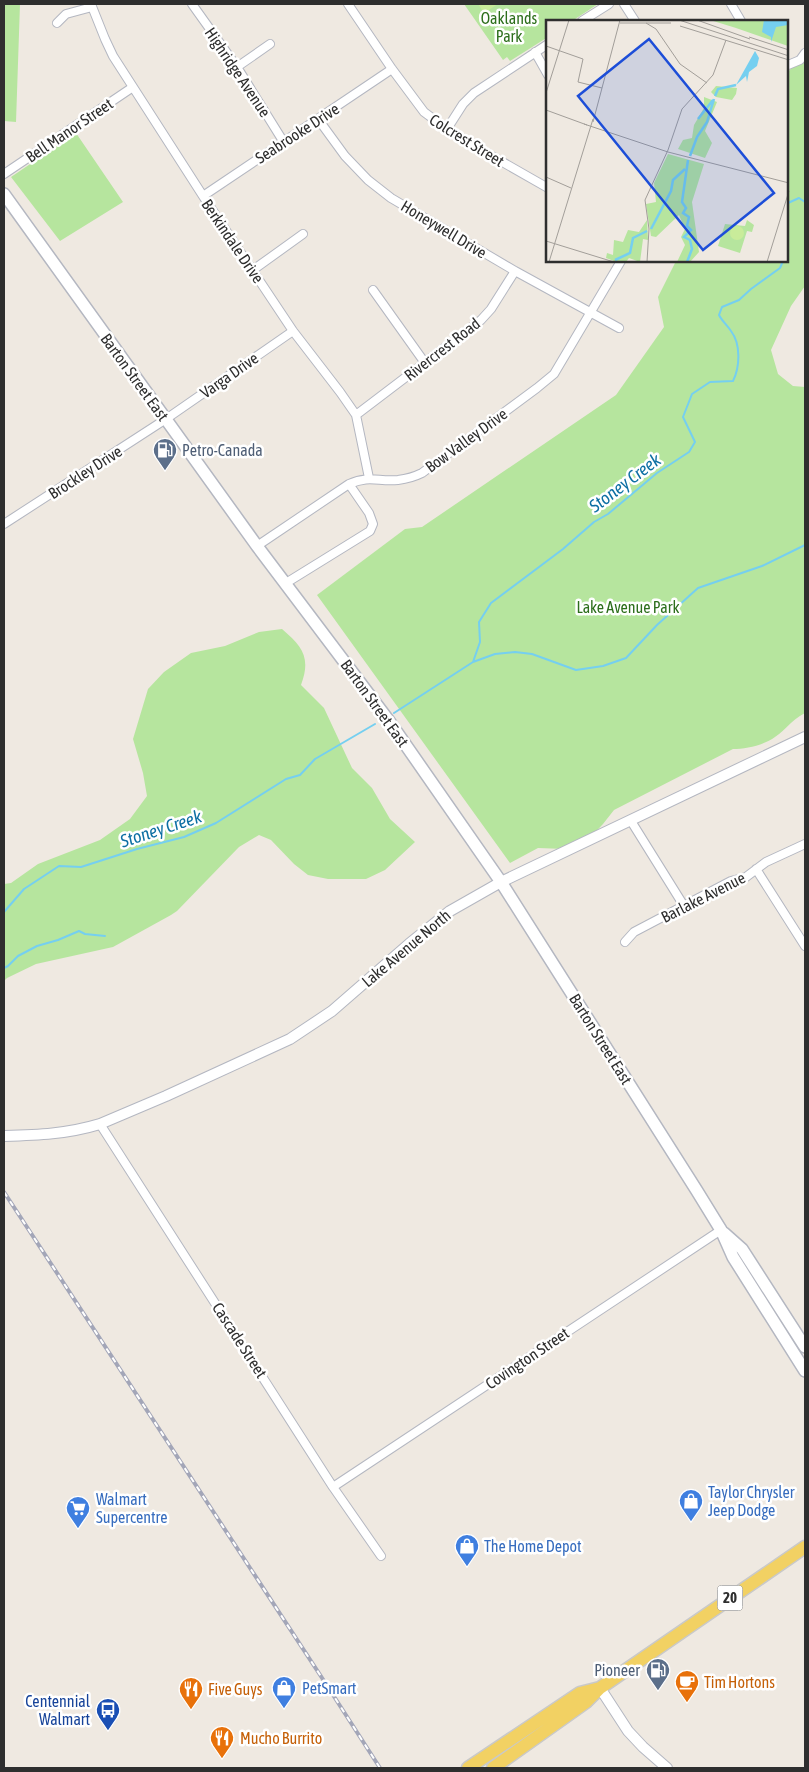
<svg xmlns="http://www.w3.org/2000/svg" width="809" height="1772" font-family="'Asap Condensed',sans-serif">
<rect width="100%" height="100%" fill="#efe9e1"/>
<path fill="#b6e59e" d="M4,4H20L16,122L4,121Z
M464,4H598L572,21H548V37L510,61L507,57L503,60Z
M805,52V286L791,306L771,350L778,374L793,386L805,387V713C790,721 787,729 775,737C764,745 746,749 733,749L614,810L603,824L587,841L565,849L538,848L510,863L317,595L405,529L422,527L616,395L664,327L658,297L676,261H788V72Z
M76,133L123,202L60,241L11,177Z
M282,629C303,647 311,658 301,685L324,708L352,768L372,788L390,819L415,842L385,870L366,879H328L308,875L294,864L271,840L259,835L239,847L177,911L171,915L113,947L36,964L7,978L4,981V884L11,883L38,864L100,840L130,819L147,796L143,773L133,739L148,689L164,672L191,653L225,646L259,632Z"/>
<path fill="#c9ec9a" d="M478,4H498L484,13Z"/>
<g fill="none" stroke-linecap="round" stroke-linejoin="round">
<path stroke="#75cff0" stroke-width="2" d="M788,203L799,198L805,202
M473,662L480,642L479,622L491,603L563,549L594,522L608,514L657,473L689,452L695,442L683,417L692,394L710,382L733,381C740,367 741,344 731,331C727,325 722,321 719,315L722,307L739,300L751,289L780,268L783,261
M394,713L473,662L495,654L515,652L532,654L576,670L603,666L626,658L657,625L698,588L762,566L805,545
M4,912L24,889L59,866L81,867L137,849L184,837L216,823L286,779L300,775L315,759L375,724
M4,968L8,966L18,956L37,946L58,940L79,931L85,934L105,936"/>
<g stroke="#b4b7c1" stroke-width="10">
<path id="minor" d="M91,4L105,39L113,56L203,196L293,331L340,392L356,415L369,478
M192,4L237,67L283,141
M348,4L392,69L424,112L447,129L478,148L548,188
M624,4L635,21
M731,4L741,21
M582,21L609,4
M57,23L66,14L92,7
M535,52L548,75
M788,65L800,60L805,53
M237,67L270,44
M318,119L345,156L368,180L391,198L515,271L619,328
M447,129L463,104L474,93L548,44
M4,174L133,87
M203,196C266,153 329,111 392,69
M253,270L303,234
M373,290L425,363
M356,415L481,320L491,309L515,271
M4,524L166,419L293,331
M257,546L349,484C370,475 378,482 398,480C406,479 414,477 422,473L537,388L554,374L621,261
M286,583L370,531L373,524L369,513L349,484
M631,821L684,906
M756,869L805,946
M625,942L634,932L731,881L746,877L766,862L805,844
M100,1124L333,1487L381,1556
M333,1487L721,1230"/>
</g>
<g stroke="#b4b7c1" stroke-width="12">
<path id="tertiary" d="M4,1136C38,1135 67,1134 100,1124L166,1096L290,1039L332,1011L409,944L450,911L501,882L805,737
M600,1688L628,1731L643,1747L667,1768"/>
</g>
<g stroke="#b4b7c1" stroke-width="14">
<path id="secondary" d="M4,194L257,546L389,721L501,882L697,1191L721,1230L733,1257L805,1371
M724,1233L742,1249L805,1347"/>
</g>
<g stroke="#c9c9c9" stroke-width="15">
<path id="primary" d="M468,1768L580,1693L600,1688
M493,1768L586,1702L600,1688L805,1547"/>
</g>
<use href="#minor" stroke="#fff" stroke-width="8"/>
<use href="#tertiary" stroke="#fff" stroke-width="10"/>
<use href="#secondary" stroke="#fff" stroke-width="11"/>
<use href="#primary" stroke="#f2d163" stroke-width="12"/>
<g stroke="#a3a6b8" stroke-width="4">
<path id="rail" d="M4,1192L326,1684L380,1768"/>
</g>
<use href="#rail" stroke="#fff" stroke-width="2" stroke-dasharray="5.5" stroke-linecap="butt"/>
</g>
<defs>
<g id="fuel-pin" transform="scale(1.25)"><path d="M0 17L-7.5 6A9.5 9.5 0 1 1 7.5 6Z" fill="#5c6f8a" stroke="#fff"/><path d="M-5.5-6h7V0h2V4h1.3V-2.5L3-4.5l.8-.8L6-3V5H2.5V1h-1V6h-7ZM-4.2-4.7v3.2H.2V-4.7Z" fill="#fff"/></g>
<g id="shop-pin" transform="scale(1.25)"><path d="M0 17L-7.5 6A9.5 9.5 0 1 1 7.5 6Z" fill="#3f7fe0" stroke="#fff"/><path d="M-5-2.5h2.3a2.7 3.5 0 0 1 5.4 0H5L5.5 6h-11ZM-1.5-2.5h3a1.5 2.3 0 0 0-3 0Z" fill="#fff"/></g>
<g id="supermarket-pin" transform="scale(1.25)"><path d="M0 17L-7.5 6A9.5 9.5 0 1 1 7.5 6Z" fill="#3f7fe0" stroke="#fff"/><path d="M-6-5.5h2.5l.6 2H6L4.5 2H-2.5L-4.4-4H-6ZM-1.5 3.2a1.3 1.3 0 1 0 .1 0ZM3 3.2a1.3 1.3 0 1 0 .1 0Z" fill="#fff"/></g>
<g id="cafe-pin" transform="scale(1.25)"><path d="M0 17L-7.5 6A9.5 9.5 0 1 1 7.5 6Z" fill="#e8710a" stroke="#fff"/><path d="M-5.5-4.5H6V0H3Q3 3.5 0 3.5H-2.5Q-5.5 3.5-5.5 0ZM3-3.2v2h1.7v-2ZM-6 4.5H4V6H-6Z" fill="#fff"/></g>
<g id="restaurant-pin" transform="scale(1.25)"><path d="M0 17L-7.5 6A9.5 9.5 0 1 1 7.5 6Z" fill="#e8710a" stroke="#fff"/><path d="M-5-6h1v4h1v-4h1v4h1v-4h1v5L-1.5 .5V6h-2V.5L-5-1ZM5-6V6H3V1.5H1.5Q1.5-4 5-6Z" fill="#fff"/></g>
<g id="bus-pin" transform="scale(1.25)"><path d="M0 17L-7.5 6A9.5 9.5 0 1 1 7.5 6Z" fill="#1a4fb4" stroke="#fff"/><path d="M-5-6H5V4H4V6H2V4H-2V6H-4V4H-5ZM-3.5-4V0h7V-4ZM-3.5 1.2v1.5H-2V1.2ZM2 1.2v1.5H3.5V1.2Z" fill="#fff"/></g>
</defs>
<g fill-rule="evenodd">
<use href="#fuel-pin" x="165" y="450"/>
<use href="#shop-pin" x="691" y="1501"/>
<use href="#supermarket-pin" x="78" y="1508"/>
<use href="#shop-pin" x="467" y="1546"/>
<use href="#fuel-pin" x="658" y="1670"/>
<use href="#cafe-pin" x="687" y="1682"/>
<use href="#shop-pin" x="284" y="1688"/>
<use href="#restaurant-pin" x="191" y="1689"/>
<use href="#bus-pin" x="108" y="1710"/>
<use href="#restaurant-pin" x="222" y="1738"/>
</g>
<g text-anchor="middle" stroke-width="5" stroke-linejoin="round" paint-order="stroke">
<rect fill="#fff" stroke="#6d6d6d" stroke-width="1" x="717.5" y="1585.5" width="25" height="25" rx="4"/>
<g font-size="15" font-weight="bold" fill="#2e2e2e">
<text x="730" y="1603">20</text>
</g>
<g font-size="16" fill="#2c6e1b" stroke="#fff">
<text x="509" y="24">Oaklands<tspan x="509" dy="18">Park</tspan></text>
<text x="628" y="613">Lake Avenue Park</text>
</g>
<g font-size="16" fill="#2e2e2e" stroke="#fff">
<text transform="translate(238 72) rotate(56)" y="6">Highridge Avenue</text>
<text transform="translate(69 130) rotate(-34)" y="6">Bell Manor Street</text>
<text transform="translate(297 133) rotate(-33)" y="6">Seabrooke Drive</text>
<text transform="translate(467 140) rotate(32)" y="6">Colcrest Street</text>
<text transform="translate(444 229) rotate(31)" y="6">Honeywell Drive</text>
<text transform="translate(233 241) rotate(56)" y="6">Berkindale Drive</text>
<text transform="translate(442 349) rotate(-38)" y="6">Rivercrest Road</text>
<text transform="translate(229 375) rotate(-35)" y="6">Varga Drive</text>
<text transform="translate(135 377) rotate(54)" y="6">Barton Street East</text>
<text transform="translate(466 440) rotate(-36)" y="6">Bow Valley Drive</text>
<text transform="translate(85 472) rotate(-33)" y="6">Brockley Drive</text>
<text transform="translate(375 703) rotate(54)" y="6">Barton Street East</text>
<text transform="translate(703 897) rotate(-27)" y="6">Barlake Avenue</text>
<text transform="translate(406 948) rotate(-40)" y="6">Lake Avenue North</text>
<text transform="translate(601 1039) rotate(58)" y="6">Barton Street East</text>
<text transform="translate(240 1340) rotate(57)" y="6">Cascade Street</text>
<text transform="translate(527 1358) rotate(-34)" y="6">Covington Street</text>
</g>
<g font-size="16" fill="#4e5e75" stroke="#fff" text-anchor="start">
<text x="182" y="456">Petro-Canada</text>
<text x="640" y="1676" text-anchor="end">Pioneer</text>
</g>
<g font-size="16" fill="#366cbe" stroke="#fff" text-anchor="start">
<text x="708" y="1498">Taylor Chrysler<tspan x="708" dy="18">Jeep Dodge</tspan></text>
<text x="96" y="1505">Walmart<tspan x="96" dy="18">Supercentre</tspan></text>
<text x="484" y="1552">The Home Depot</text>
<text x="302" y="1694">PetSmart</text>
</g>
<g font-size="16" fill="#c56008" stroke="#fff" text-anchor="start">
<text x="704" y="1688">Tim Hortons</text>
<text x="208" y="1695">Five Guys</text>
<text x="240" y="1744">Mucho Burrito</text>
</g>
<g font-size="16" fill="#164399" stroke="#fff" text-anchor="end">
<text x="90" y="1707">Centennial<tspan x="90" dy="18">Walmart</tspan></text>
</g>
<g font-size="18" font-style="italic" fill="#0d6fa3" stroke="#fff">
<text transform="translate(625 483) rotate(-37)" y="6">Stoney Creek</text>
<text transform="translate(161 829) rotate(-18)" y="6">Stoney Creek</text>
</g>
</g>
<g transform="translate(546 20)">
<rect width="242" height="242" fill="#efe9e1"/>
<path d="M164,0H242V26L190,8ZM170,66L191,68L190,74L186,80L170,77L165,72ZM158,77L171,82L159,111L166,123L159,138L132,129L137,120L146,118L148,105L158,88ZM122,134L158,144L146,182L153,232L144,242H131L139,225L135,217L139,209L133,195L110,217L105,216L100,184L110,182L108,163ZM101,200L102,220L97,219L94,242L83,238L80,242H71L60,238L61,233L67,235L68,220L77,222L82,210L93,212ZM201,200L208,205L206,212L201,211L194,233L172,226L179,204L199,206Z" fill="#b6e59e"/>
<path d="M184 213a7 7 0 1 1 14 0a7 7 0 1 1-14 0Z" fill="#c9ec9a"/>
<path d="M218,0H242V5L230,7L225,22V17L216,12ZM209,31L213,38L211,46L203,52L201,62L200,56L190,65Z" fill="#75cff0"/>
<path fill="none" stroke="#75cff0" stroke-width="2.5" d="M169,76L172,69L190,65M152,99L167,80M144,136L151,117L161,102L168,79M105,209L125,171L127,160L139,149M69,240L84,233L87,218L101,211M141,242L146,229L144,220L138,217L145,210L141,206L143,197L137,193L140,188L136,182L142,140"/>
<path fill="none" stroke="#a29e99" stroke-width="1" d="M133,0L243,36M151,0L204,19M74,3H125M100,3L110,9L134,44L161,63M134,6L243,40M203,17L243,30M0,26L37,39L32,62L56,68M0,73L23,0M0,90L41,105M47,102L74,0M38,104L122,132L243,163M0,157L25,168M0,221L68,242M3,242L47,99M101,242L103,209L99,180L122,130L136,89L167,55L180,20M221,242L243,171"/>
<path fill="#1d4ed8" fill-opacity="0.15" stroke="#1d4ed8" stroke-width="2.5" d="M103,19L228,173L157,230L32,76Z"/>
<rect width="242" height="242" fill="none" stroke="#2e2e2e" stroke-width="2.5"/>
</g>
<rect width="809" height="1772" fill="none" stroke="#2e2e2e" stroke-width="10"/>
</svg>
